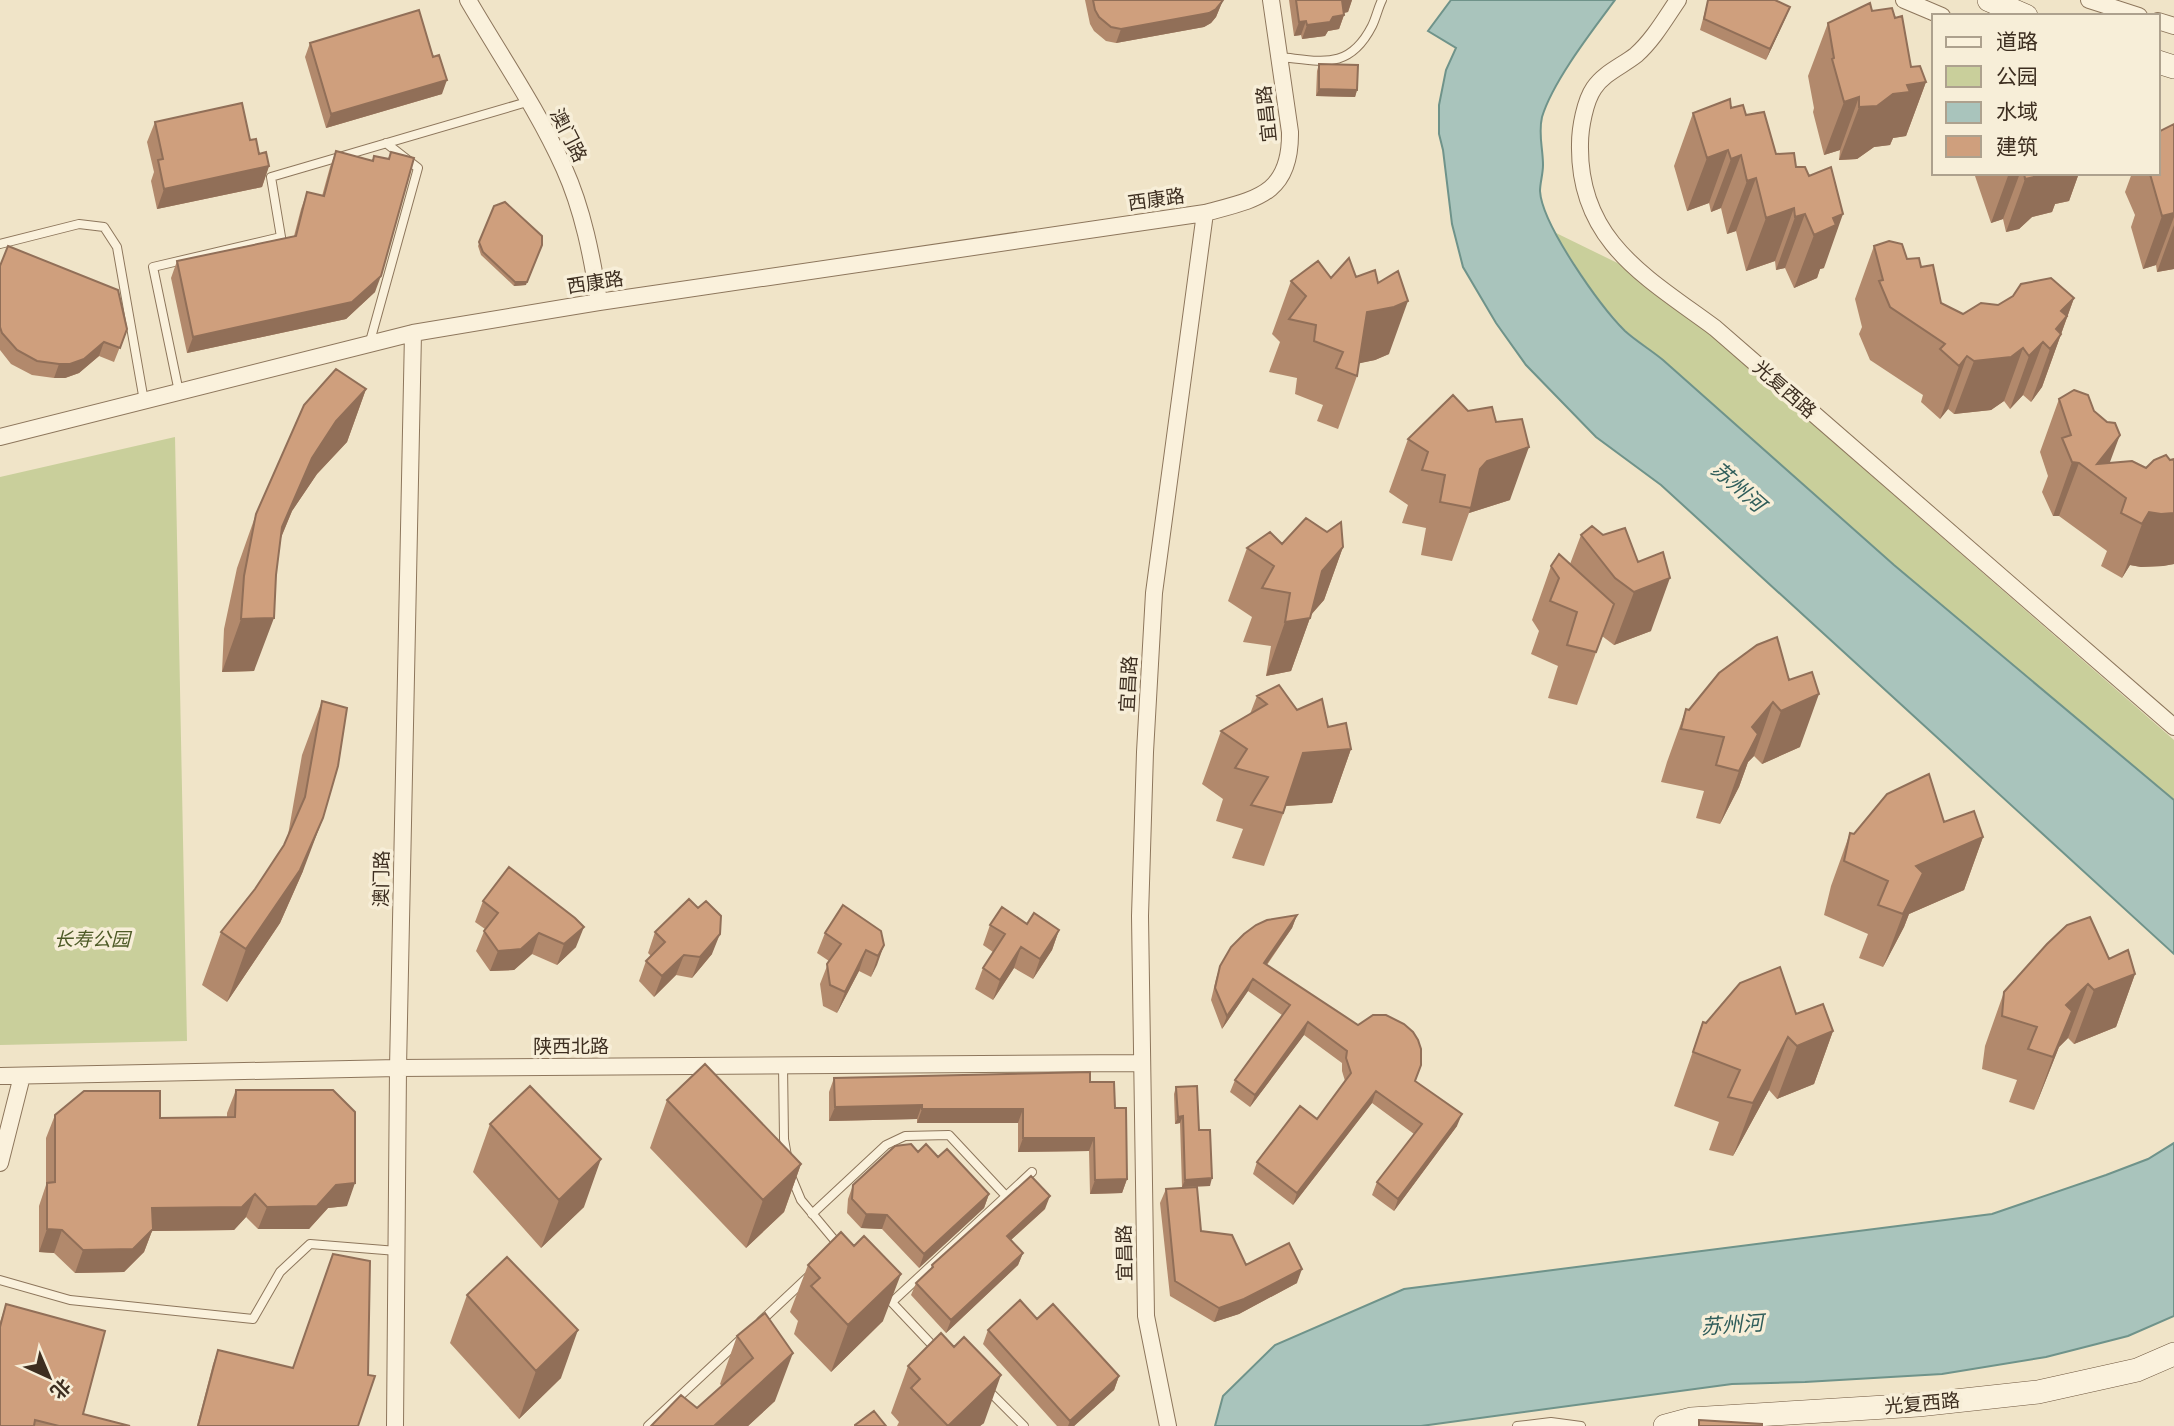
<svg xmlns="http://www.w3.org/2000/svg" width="2174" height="1426" font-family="Literata,'Noto Sans SC',serif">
<rect width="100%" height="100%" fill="#f0e4c8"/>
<path fill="#c9cf9b" d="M1554,232L1642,275L2174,740V800L1894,565L1663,360L1626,331L1596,297Z
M175,437L187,1041L0,1045V477Z"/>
<path fill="#a9c4bc" stroke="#6f938a" stroke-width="2" d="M1451,0H1615C1592,31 1553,81 1542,117C1538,134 1543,148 1543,165C1543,174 1540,183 1540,191C1542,225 1600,306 1625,331C1636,341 1651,350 1663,360L1894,565L2174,800V954L1661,485L1596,437L1526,365L1496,323L1463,267L1452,224L1443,150L1439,134V105L1446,70L1456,48L1428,31Z
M2174,1143V1316L2128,1336L2046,1357L1942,1374L1805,1382L1732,1384L1421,1426H1215L1223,1396L1275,1345L1404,1289L1992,1214L2106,1175L2148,1159Z"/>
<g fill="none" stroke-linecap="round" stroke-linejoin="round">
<g stroke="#8d765c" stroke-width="10">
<path id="service" d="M1280,57C1321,61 1349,71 1372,26C1376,18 1378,8 1382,0
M0,244L79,224L104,227L117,247L144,401
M369,345L418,168L386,143
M179,392L153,267L281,237L271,177L527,102
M783,1065L784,1139L787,1156
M791,1176L801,1200L841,1248
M812,1214L886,1145L905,1136L949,1135L1006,1196
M0,1280L70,1300L253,1319L280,1272L310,1244L397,1251
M883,1293L934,1347L938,1348
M892,1302L1032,1172
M761,1321L808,1277
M987,1389L1024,1426
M648,1426L741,1339
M1517,1426L1551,1422L1581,1426"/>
</g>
<g stroke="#8d765c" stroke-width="18">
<path id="minor" d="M468,0C500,55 538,110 564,168C583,210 592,257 599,302
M1678,0C1665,19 1653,40 1636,55C1622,66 1604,73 1594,88C1585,101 1580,128 1580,144C1578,241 1646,277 1715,328L2174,727
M1904,0L1942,16
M2089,0L2139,16
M2158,21L2174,26
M0,437L413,333L599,302L1205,213C1256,199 1291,195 1290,132L1271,0
M0,1076L398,1068L1142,1063
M0,1163L22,1076
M395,1426L398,1068L413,333
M1168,1426L1146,1316L1140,916L1145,752L1154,593L1205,213"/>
</g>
<g stroke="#6f573f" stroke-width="24">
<path id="secondary" d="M1989,0L2026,16
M2158,62L2174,67
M1665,1426L1691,1419L1918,1405L2038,1392L2137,1370L2174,1354"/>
</g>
<use href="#service" stroke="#faf1dc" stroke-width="8"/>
<use href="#minor" stroke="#faf1dc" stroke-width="16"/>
<use href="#secondary" stroke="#faf1dc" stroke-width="23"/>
</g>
<path fill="#b2896c" d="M1085,0H1223L1216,17L1211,23L1204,27L1116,43L1106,41L1094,31L1090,24Z
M1289,0H1352L1348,12L1344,13V15L1339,29L1328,31L1325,36L1302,39L1301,35L1294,36Z
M1708,0H1775L1790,7L1766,60L1700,30Z
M1872,11L1911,67L1926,82L1906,136L1893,138L1890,145L1874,147L1857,159L1839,160L1840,150L1824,155L1813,112L1814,108L1808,76L1828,23Z
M310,43L433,57L442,94L326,128L305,57Z
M1319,64L1357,90L1355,97L1316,96L1317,71Z
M1731,108L1746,115L1776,154L1796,167L1824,268L1820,269L1817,278L1794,288L1785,268L1776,270L1775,261L1746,271L1736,231L1727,234L1721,208L1711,212L1709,203L1687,211L1674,166L1693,113Z
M155,122L250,140L259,154L269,166L262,187L157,209L151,181L154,172L147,142Z
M2174,124V269L2157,272L2156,265L2143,269L2131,227L2135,215L2125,192L2132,173H2158Z
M336,151L373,161L389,159L391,152L375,292L346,319L187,353L171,278L177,261L294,236L301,209L307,192L322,196L330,167Z
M1976,173H2079L2069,201L2055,204L2052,212L2032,217L2019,229L2006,232L2003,219L1991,223L1975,176Z
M494,206L526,285L514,286L481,255L478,246Z
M1874,246L1907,259L1921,267L1941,303L1963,314L1998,305L2074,298L2042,387L2031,402L2023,395L2010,409L2004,401L1991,410L1954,414L1948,409L1940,419L1921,402L1923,395L1870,360L1859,334L1862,327L1855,299Z
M0,266L127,329L114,362L99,356L79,373L65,378H54L32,375L11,364L0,350Z
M1356,277L1389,354L1375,360L1359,363L1357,376L1338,429L1317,421L1323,405L1295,394L1297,378L1269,372L1280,342L1272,334L1291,281L1331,278Z
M366,389L347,442L317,474L292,511L281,538L254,671L222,672L224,629L237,568L256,514Z
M2059,399L2110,462L2146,468L2174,459V564L2163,566L2141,567L2130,565L2122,578L2101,566L2107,551L2059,516H2053L2042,492L2048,476L2040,452Z
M1408,439L1510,500L1469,513L1452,561L1421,555L1426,528L1402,523L1408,505L1389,492Z
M1625,528L1651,631L1614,645L1602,636L1577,705L1548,698L1558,666L1531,654L1539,631L1532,620L1551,566L1570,564L1581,535H1603Z
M1282,544L1343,547L1324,600L1311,615L1291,671L1266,676L1271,646L1243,642L1252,617L1228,601L1247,548Z
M1757,645L1800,747L1762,764L1754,756L1748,762L1739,787L1720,824L1696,818L1704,791L1661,782L1667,762L1686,709L1689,710Z
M1257,696L1297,710L1328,727L1351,749L1332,803L1286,806L1264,866L1232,858L1243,829L1216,821L1223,799L1202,784L1221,731L1250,714Z
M322,701L303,871L280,923L227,1002L202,985L221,932L255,889L284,845L288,835L302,755Z
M1944,822L1983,837L1964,890L1909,914L1904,927L1883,967L1859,958L1868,934L1824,915L1831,886L1850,833L1854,834Z
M483,901L576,947L557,965L532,954L514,970L490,971L476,951L485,929L475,922Z
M1297,915L1292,928L1267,965L1416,1081L1457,1126L1394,1211L1372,1195L1377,1182L1414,1134L1372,1103L1293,1205L1253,1174L1257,1162L1317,1119L1345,1081L1342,1071V1063L1304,1035L1250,1107L1230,1092L1235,1080L1282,1015L1248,991L1222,1029L1211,1000L1216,979L1220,966Z
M1027,924L1059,930L1052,950L1033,979L1014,968L993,1000L975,989L983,968L993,952L983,945L990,925Z
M655,932L712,954L692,978L676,975L654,997L639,981L646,961L651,956L648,953Z
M825,933L884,945L871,977L859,971L837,1013L823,1006L820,984L829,961L817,953Z
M2109,959L2135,974L2116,1027L2074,1044L2068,1038L2059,1047L2034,1110L2009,1102L2017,1080L1982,1069L1985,1046L2004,992Z
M1796,1014L1833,1031L1814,1084L1777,1099L1769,1090L1733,1156L1709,1150L1719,1122L1674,1106L1703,1022L1706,1023Z
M834,1078L1090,1082L1115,1108L1127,1179L1122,1193L1090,1194L1089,1151L1018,1152V1123H917V1119L829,1121V1092Z
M1176,1087L1210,1186L1182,1187L1180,1123L1175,1124L1174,1094Z
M236,1090L347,1206L328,1208L309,1229H258L246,1217L234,1230L152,1231L144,1252L124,1272L75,1273L54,1253L39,1252V1206L46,1185V1138L55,1115L160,1118L227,1117V1113Z
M667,1100L801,1164L784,1212L746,1248L650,1148Z
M490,1124L584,1207L541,1248L473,1172Z
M918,1152L938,1157L989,1194L984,1208L919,1268L882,1229L861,1228L847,1213L848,1199L853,1185Z
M1166,1189L1201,1231L1246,1265L1297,1283L1239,1314L1214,1322L1170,1296L1160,1203Z
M1045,1209L1011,1240L1023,1253L1018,1265L946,1333L911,1295L916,1283L931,1269L932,1265Z
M808,1265L883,1321L831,1372L794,1334L798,1321L790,1312Z
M467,1295L561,1378L519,1419L450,1343Z
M6,1304L83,1414L130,1426H0V1322Z
M765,1313L775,1401L748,1426H651L697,1408L722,1386L720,1384L737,1336Z
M988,1330L1119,1376L1114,1390L1074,1426H1057L983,1344Z
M218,1350L358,1426H197L213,1364Z
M908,1366L984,1423L980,1426H897L899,1422L891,1413Z"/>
<path fill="#916f58" d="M1223,0L1216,17L1211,23L1204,27L1116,43L1121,29Z
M1342,0H1352L1348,12L1337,14Z
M1790,7L1786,17L1766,60L1770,49Z
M1344,15L1339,29L1328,31L1325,36L1302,39L1307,25L1333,17Z
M1306,21L1301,35L1294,36L1299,22Z
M447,80L442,94L326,128L331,114Z
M1926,82L1906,136L1893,138L1890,145L1874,147L1857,159L1839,160L1859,107L1893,94L1907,85Z
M1319,89L1357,90L1355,97L1316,96Z
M1859,97L1840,150L1824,155L1844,102Z
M1728,150L1709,203L1687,211L1707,158Z
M1741,155L1721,208L1711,212L1731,159Z
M269,166L262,187L157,209L164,189Z
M2009,173H2020L2003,219L1991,223Z
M2041,173H2079L2069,201L2055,204L2052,212L2032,217L2019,229L2006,232L2025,179Z
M1756,178L1736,231L1727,234L1747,181Z
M1794,208L1775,261L1746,271L1766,218Z
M2174,213V217L2156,265L2143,269L2162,216Z
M1805,214L1785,268L1776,270L1795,217Z
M1843,214L1824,268L1820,269L1817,278L1794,288L1814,235L1833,218Z
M2174,225V269L2157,272Z
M542,245L526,285L514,286L515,282Z
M381,276L375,292L346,319L187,353L193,337Z
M2074,298L2042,387L2031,402L2050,349L2061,311Z
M1408,301L1389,354L1375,360L1347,366L1367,312Z
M104,342L99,356L79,373L65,378H54L59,364Z
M2043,342L2023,395L2010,409L2029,356Z
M2023,348L2004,401L1991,410L1954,414L1974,361Z
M1967,356L1948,409L1940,419L1959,366Z
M366,389L347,442L317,474L292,511L263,580L282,527L312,458L336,421Z
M2120,435L2103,481L2097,464Z
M1529,447L1510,500L1469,513L1480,469L1487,461Z
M2072,462L2079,463L2059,516H2053Z
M2149,512L2174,513V564L2163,566L2141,567L2130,565L2122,578L2142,524Z
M1343,547L1324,600L1308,618H1310L1291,671L1266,676L1285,622L1322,571Z
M1670,578L1651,631L1614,645L1634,592Z
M274,618L254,671L222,672L241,619Z
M1819,694L1800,747L1762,764L1781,711Z
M1773,702L1754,756L1748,762L1739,787L1720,824L1739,771L1752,727Z
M1351,749L1332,803L1284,806L1303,753Z
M323,818L303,871L280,923L227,1002L246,949Z
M1983,837L1964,890L1909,914L1904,927L1883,967L1903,914L1916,866Z
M1297,915L1292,928L1259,975L1264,963Z
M584,927L576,947L557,965L564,944Z
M1059,930L1052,950L1033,979L1040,959Z
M539,933L532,954L514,970L490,971L498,951Z
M720,934L712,954L692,978L700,957Z
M884,945L877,965L871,977L878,956Z
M1021,947L1014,968L993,1000L1000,980Z
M866,950L859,971L837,1013L845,992Z
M684,955L676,975L654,997L662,976Z
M2135,974L2116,1027L2074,1044L2094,990Z
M1253,979L1248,991L1222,1029L1227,1016Z
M2088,984L2068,1038L2059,1047L2034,1110L2056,1049L2066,1005Z
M1308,1022L1304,1035L1250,1107L1255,1095Z
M1833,1031L1814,1084L1777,1099L1797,1046Z
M1788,1037L1769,1090L1733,1156L1753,1103Z
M1376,1091L1372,1103L1293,1205L1297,1193Z
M922,1105L917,1119L829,1121L835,1107Z
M922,1109H1023L1018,1123H917Z
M1462,1114L1457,1126L1394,1211L1398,1199Z
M1183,1116L1180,1123L1175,1124L1178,1117Z
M1023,1138H1094L1089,1151L1018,1152Z
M601,1159L584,1207L541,1248L559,1200Z
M801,1164L784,1212L746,1248L763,1200Z
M1212,1178L1210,1186L1182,1187L1185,1180Z
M1127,1179L1122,1193L1090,1194L1095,1180Z
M355,1183L347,1206L328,1208L309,1229H258L267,1207L336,1185Z
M255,1194L246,1217L234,1230L152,1231L144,1252L124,1272L75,1273L83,1250L152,1208Z
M989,1194L984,1208L919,1268L924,1254Z
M1050,1196L1045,1209L1002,1248L1007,1236Z
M866,1214L887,1215L882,1229L861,1228Z
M47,1229L62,1230L54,1253L39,1252Z
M1023,1253L1018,1265L946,1333L951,1320Z
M1302,1269L1297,1283L1239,1314L1214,1322L1219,1308Z
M901,1274L883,1321L831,1372L848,1325Z
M578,1330L561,1378L519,1419L536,1371Z
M793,1353L775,1401L748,1426H714Z
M1001,1375L984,1423L980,1426H948Z
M1119,1376L1114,1390L1074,1426H1068L1070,1421Z"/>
<path fill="#cf9f7d" stroke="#916f58" stroke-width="2" d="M1093,0H1223L1221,3L1216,9L1209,13L1121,29L1111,27L1099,17L1095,10Z
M1296,0H1342L1344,15L1333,17L1330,22L1307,25L1306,21L1299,22Z
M1708,0H1775L1790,7L1770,49L1704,19Z
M1870,3L1872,11L1892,8L1895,18L1902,16L1911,67L1920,66L1926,82L1907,85L1910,92L1893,94L1877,106L1859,107V97L1844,102L1832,59L1834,58L1828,23Z
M419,10L433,57L439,55L447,80L331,114L310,43Z
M1319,64L1358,65L1357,90L1319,89Z
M1730,99L1731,108L1743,105L1746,115L1764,112L1776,154L1794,153L1796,167H1805L1809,176L1831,167L1843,214L1833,218L1836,225L1814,235L1805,214L1795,217L1794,208L1766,218L1756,178L1747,181L1741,155L1731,159L1728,150L1707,158L1693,113Z
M242,103L250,140L256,139L259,154L266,152L269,166L164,189L158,160L163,159L155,122Z
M2174,124V213L2162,216L2150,174L2158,173V132Z
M336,151L373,161L374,156L389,159L391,152L414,158L381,276L352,302L193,337L177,261L296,236L307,192L324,196Z
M2024,173H2041L2038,176L2025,179Z
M505,202L542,236V245L527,282H515L483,252L479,242L494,206Z
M1889,241L1902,244L1907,259L1919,258L1921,267L1933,265L1941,303L1963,314L1981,303L1998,305L2013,296L2021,284L2051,278L2074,298L2061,311L2067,316L2056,329L2061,334L2050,349L2043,342L2029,356L2023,348L2011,357L1974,361L1967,356L1959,366L1940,349L1945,344L1890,307L1879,281L1883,280L1874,246Z
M8,246L118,290L127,329L120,348L104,342L84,359L70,364H59L37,361L17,350L2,333L0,327V266Z
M1349,258L1356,277L1375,270L1378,283L1398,271L1408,301L1394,307L1367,312L1357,376L1336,368L1343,352L1314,341L1316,325L1289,319L1306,296L1291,281L1318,261L1331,278Z
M336,369L366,389L336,421L312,458L282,527L276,575L274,618L241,619L244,576L256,514L304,405Z
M2074,390L2088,395L2094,411L2107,422L2115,423L2120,435L2097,464L2132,461L2146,468L2154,460L2166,455L2170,460L2174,459V513L2161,514L2149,512L2142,524L2121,513L2126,498L2079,463L2072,462L2062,438L2071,435L2059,399Z
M1453,395L1468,411L1492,407L1496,422L1522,419L1529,447L1487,461L1480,469L1471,508L1440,502L1445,475L1422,470L1428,452L1408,439Z
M1306,518L1327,532L1341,522L1343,547L1322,571L1310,618L1285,622L1290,593L1262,588L1274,566L1247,548L1270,532L1282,544Z
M1592,526L1603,535L1625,528L1638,562L1663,552L1670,578L1634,592L1615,578L1581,535Z
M1559,554L1614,604L1596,652L1567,645L1577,612L1550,601L1559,578L1551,566Z
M1777,637L1789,680L1812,672L1819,694L1781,711L1773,702L1752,727L1758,734L1739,771L1716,765L1724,737L1681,729L1686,709L1689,710L1719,673L1757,645Z
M1279,685L1297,710L1322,699L1328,727L1346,723L1351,749L1303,753L1283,813L1251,805L1268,777L1235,768L1247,749L1221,731L1267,704L1257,696Z
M322,701L347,708L338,766L323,818L300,870L246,949L221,932L255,889L284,845L305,797Z
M1929,774L1944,822L1974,811L1983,837L1916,866L1923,873L1903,914L1878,905L1888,881L1844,861L1850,833L1854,834L1887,794Z
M509,867L575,918L584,927L564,944L539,933L521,949L498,951L484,931L498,913L483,901Z
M689,899L698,908L706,901L721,916L720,934L700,957L684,955L662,976L646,961L665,942L655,932Z
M843,905L881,931L884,945L878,956L866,950L845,992L830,985L827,964L841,944L825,933Z
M1002,907L1027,924L1034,913L1059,930L1040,959L1021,947L1000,980L983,968L1005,934L990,925Z
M1297,915L1264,963L1358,1025L1373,1015H1386L1404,1024L1413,1032L1418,1040L1421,1049V1065L1415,1081L1462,1114L1398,1199L1377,1182L1422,1124L1376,1091L1297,1193L1257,1162L1300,1106L1317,1119L1351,1073L1346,1058L1347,1051L1308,1022L1255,1095L1235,1080L1290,1005L1253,979L1227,1016L1215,988L1220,966L1231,947L1244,934L1256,925L1267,920Z
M2090,917L2109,959L2128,950L2135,974L2094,990L2088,984L2066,1005L2072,1011L2053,1057L2028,1049L2037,1027L2002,1016L2004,992L2047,944L2067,925Z
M1780,967L1796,1014L1823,1004L1833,1031L1797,1046L1788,1037L1753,1103L1728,1097L1740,1070L1693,1052L1703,1022L1706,1023L1740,983Z
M705,1064L801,1164L763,1200L667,1100Z
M1090,1072V1082H1114L1115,1108H1126L1127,1179L1095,1180L1094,1138H1023V1109H922V1105L835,1107L834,1078Z
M530,1086L601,1159L559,1200L490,1124Z
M1197,1086L1199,1130H1210L1212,1178L1185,1180L1183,1116L1178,1117L1176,1087Z
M236,1090H333L355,1112V1183L336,1185L317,1206L267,1207L255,1194L242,1207L152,1208L153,1229L133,1249L83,1250L62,1230L47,1229V1183L55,1182V1115L84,1091H160V1118L235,1117Z
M911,1144L918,1152L926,1144L938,1157L947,1149L989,1194L924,1254L887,1215L866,1214L852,1199L853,1185L895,1146Z
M1031,1176L1050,1196L1007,1236L1023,1253L951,1320L916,1283L933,1267L932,1265Z
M1197,1187L1201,1231L1232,1235L1246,1265L1289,1243L1302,1269L1244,1299L1219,1308L1175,1281L1166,1189Z
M841,1232L854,1246L864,1236L901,1274L848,1325L811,1286L820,1278L808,1265Z
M333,1254L370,1261L368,1375L375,1376L358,1426H198L218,1350L293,1368Z
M507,1257L578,1330L536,1371L467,1295Z
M1020,1300L1037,1319L1053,1304L1119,1376L1070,1421L988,1330Z
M6,1304L105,1331L83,1414L130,1426H59L35,1420L34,1426H0V1327Z
M765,1313L793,1353L714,1426H651L681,1395L697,1408L753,1358L737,1336Z
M941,1333L954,1347L964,1337L1001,1375L948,1426L911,1388L920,1379L908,1366Z
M874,1411L886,1426H855V1425Z
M1699,1420L1762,1424V1426H1699Z"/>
<g text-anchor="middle" stroke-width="7" stroke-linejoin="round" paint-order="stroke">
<g font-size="19" fill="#3d2e20" stroke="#f7eed8">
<text transform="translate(1266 114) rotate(-96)" y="7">宜昌路</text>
<text transform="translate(569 135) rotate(63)" y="7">澳门路</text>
<text transform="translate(1156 199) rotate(-8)" y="7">西康路</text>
<text transform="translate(595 282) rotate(-9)" y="7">西康路</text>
<text transform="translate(1785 389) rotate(41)" y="7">光复西路</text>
<text transform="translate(1128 684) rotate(-87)" y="7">宜昌路</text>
<text transform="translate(381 879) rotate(-89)" y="7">澳门路</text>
<text x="571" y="1053">陕西北路</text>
<text transform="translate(1124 1253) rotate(-91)" y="7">宜昌路</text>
<text transform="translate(1922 1403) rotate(-5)" y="7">光复西路</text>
</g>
<g font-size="19" font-style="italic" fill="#4d5a26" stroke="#f7eed8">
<text x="92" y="946">长寿公园</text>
</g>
<g font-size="21" font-style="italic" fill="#2f5d5a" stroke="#f7eed8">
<text transform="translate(1738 487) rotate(41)" y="7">苏州河</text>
<text transform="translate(1732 1325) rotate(-4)" y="7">苏州河</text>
</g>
</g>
<rect x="1932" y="14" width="228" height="161" fill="#f7eed8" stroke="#ada18e" stroke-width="2"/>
<rect x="1946" y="37" width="35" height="10" fill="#faf1dc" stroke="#ada18e" stroke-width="2"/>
<text x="1996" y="49" font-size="21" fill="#3d2e20">道路</text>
<rect x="1946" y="66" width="35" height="21" fill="#c9cf9b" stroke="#ada18e" stroke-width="2"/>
<text x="1996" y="84" font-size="21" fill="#3d2e20">公园</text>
<rect x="1946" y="102" width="35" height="21" fill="#a9c4bc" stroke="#ada18e" stroke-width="2"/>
<text x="1996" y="119" font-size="21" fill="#3d2e20">水域</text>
<rect x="1946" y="136" width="35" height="21" fill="#cf9f7d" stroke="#ada18e" stroke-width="2"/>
<text x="1996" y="154" font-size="21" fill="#3d2e20">建筑</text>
<g transform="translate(49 1377) rotate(136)" stroke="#f7eed8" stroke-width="5" paint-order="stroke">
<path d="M0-5L12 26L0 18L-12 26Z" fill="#3d2e20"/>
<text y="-10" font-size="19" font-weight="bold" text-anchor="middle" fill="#3d2e20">北</text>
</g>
</svg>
